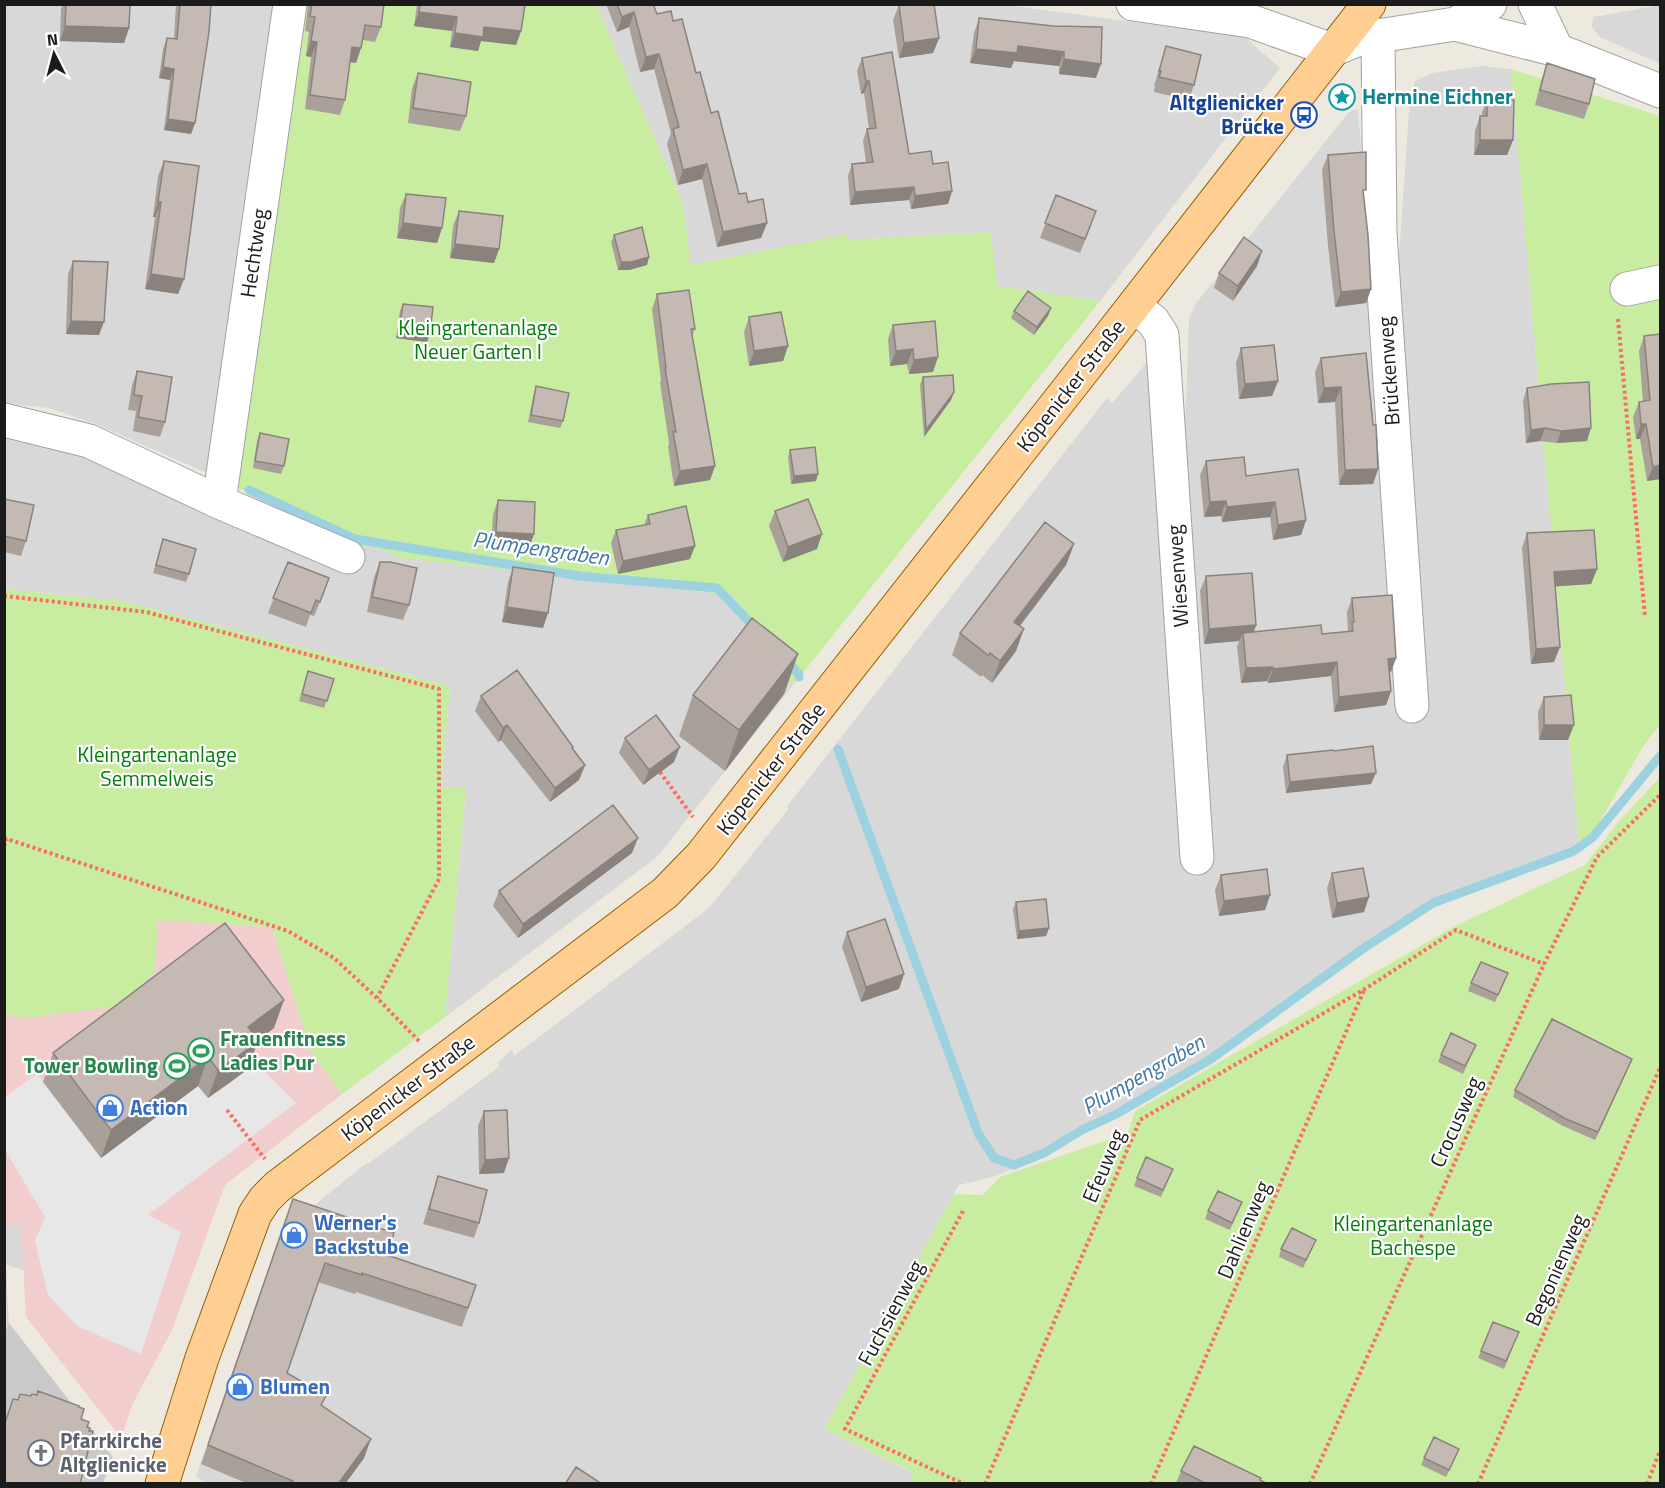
<svg xmlns="http://www.w3.org/2000/svg" width="1665" height="1488" font-family="'Titillium Web',sans-serif">
<rect width="100%" height="100%" fill="#eee9df"/>
<path fill="#d9d8d8" d="M5,5H280L211,475L98,425L49,408L5,403Z
M596,5H1007L1245,37L1280,68L1100,301L997,286L990,232L847,240L846,235L690,265L683,203Z
M1660,5V64L1600,37L1591,26L1594,17Z
M1482,66L1511,69L1579,847L1542,866L1429,903L1420,911L1360,947L1281,1007L1208,1058L1080,1128L1040,1154L1014,1168L996,1176L959,1185L824,1429L914,1473L909,1482L912,1483L207,1484L196,1476L260,1293L295,1221L364,1165L369,1163L499,1067L498,1062L512,1050L514,1056L709,908L788,810V805L1107,398L1112,403L1154,354L1176,476L1185,432L1189,318L1197,302L1349,112L1358,109L1379,373L1391,372L1410,97L1415,81L1432,73Z
M5,434L66,448L263,540L351,574L361,541L402,558L733,595L794,684L658,856L445,1017L466,788L441,787L450,686L122,601L5,589Z
M21,1224L24,1270L6,1265L9,1323L5,1335V1225Z"/>
<path fill="#f1cdcd" d="M157,920L272,927L311,1052L342,1094L225,1185L172,1330L133,1403L121,1438L26,1317L21,1224L5,1225L4,1014L26,1018L155,972Z"/>
<path fill="#c9c9c9" d="M9,1323L113,1457L103,1483L5,1484L4,1335Z"/>
<path fill="#c8eda0" d="M298,5H596L683,203L691,265L847,234L848,240L991,232L997,286L1100,301L794,684L733,595L401,558L229,484Z
M1511,69L1660,116V725L1644,745L1591,837L1579,847Z
M4,589L122,601L450,686L441,787H466L445,1017L342,1094L311,1052L272,927L158,920L155,972L118,1006L26,1018L5,1014Z
M1660,777V1477L1658,1483H912L909,1482L913,1472L824,1429L954,1194L983,1195L1000,1177L1128,1133L1135,1111L1455,926L1585,865L1620,820Z"/>
<path fill="#e7e7e7" d="M260,1067L296,1103L148,1215L181,1232L141,1354L77,1326L48,1295L35,1241L45,1217L5,1150V1097L37,1074L43,1082L198,1086L208,1098L248,1069Z"/>
<g fill="none" stroke-linecap="round" stroke-linejoin="round">
<path stroke="#9cd1df" stroke-width="9" d="M249,490L355,539L579,576L717,588L758,631
M786,660L799,674V677
M838,749L978,1133L994,1158L1014,1165L1044,1153L1082,1130L1116,1114L1211,1059L1361,950L1433,903L1574,851L1593,837L1660,756"/>
<g stroke="#a2a2a2" stroke-width="35">
<path id="minor" d="M1133,4L1250,21L1332,50L1359,39L1455,24L1557,50L1660,91
M1535,4L1557,50
M1455,24L1490,4
M1378,35L1380,233L1412,706
M1627,289L1660,282
M1134,306L1153,321L1162,335L1197,858
M4,420L89,441L219,502L348,557
M219,502L290,4"/>
</g>
<g stroke="#925f00" stroke-width="35">
<path id="major" d="M162,1484L202,1358L255,1214L265,1199L277,1187L665,893L701,856L1099,350L1369,4"/>
</g>
<path stroke="#ff6c5f" stroke-width="4" stroke-dasharray="3 3" stroke-linecap="butt" d="M1618,319L1645,617
M4,596L146,612L439,689V879L377,998
M660,772L693,817
M4,838L288,931L334,958L377,998L419,1041
M4,846L7,839
M227,1110L265,1159
M963,1211L845,1429L964,1484
M985,1484L1140,1120L1365,989L1456,930L1544,964
M1151,1484L1364,990
M1310,1484L1544,964L1597,857L1660,795
M1478,1484L1660,1068
M1647,1484L1660,1451"/>
<use href="#minor" stroke="#fff" stroke-width="33"/>
<use href="#major" stroke="#ffce93" stroke-width="33"/>
</g>
<path fill="#a9a09a" d="M63,4H130L129,28L124,43L60,41L61,9Z
M176,4H211L195,123L191,134L164,130L170,80L159,78L163,49L167,38L174,39Z
M308,4H384L381,27L375,42L363,40L356,63L350,62L345,100L340,115L305,109L311,57L306,56L309,32L305,31Z
M417,4L525,5L521,31L516,45L481,41L478,51L450,47L452,31L414,26Z
M606,4H653L657,14L673,21L696,73L711,113L739,194L748,202L767,223L761,238L717,247L702,179L678,185L667,144L671,133L654,69L640,72L629,27L617,32Z
M899,5L939,38L933,53L899,58L893,20Z
M979,18L1053,26L1096,78L1059,74V66L1014,61L1011,68L970,63L974,33Z
M1166,46L1194,85L1189,100L1154,92L1155,86H1154Z
M862,58L909,154L933,164L952,191L948,204L911,209L909,200L850,205L848,176L852,164L866,162L863,141L867,129H869L864,93L861,94L857,71Z
M1547,63L1589,104L1584,119L1535,105L1542,78Z
M418,73L466,116L460,131L408,123L412,88Z
M1487,98L1513,140L1507,155H1474L1475,131L1480,116H1482V113Z
M1328,155L1363,198L1371,289L1366,303L1335,307L1328,246L1322,170Z
M164,161L184,279L178,294L145,289L155,217H153L158,176Z
M406,194L442,228L437,243L397,238L400,208Z
M1056,195L1091,226L1080,253L1040,238Z
M459,211L499,249L494,263L450,258L453,226Z
M614,235L647,265L629,270H618L611,242Z
M1262,251L1257,266L1233,301L1214,288L1219,273Z
M73,261L99,335L66,334L68,274Z
M657,294L695,329L692,336L715,466L710,480L674,486L668,447L669,443L660,383L661,380L652,309Z
M403,304L430,334L427,342L396,338L400,311Z
M1014,311L1048,316L1034,335L1011,318Z
M749,317L788,346L783,361L749,366L744,332Z
M893,325L933,372L909,374L907,364L890,366L888,339Z
M1644,336L1660,479L1647,481L1640,439H1636L1633,417L1639,402H1643L1639,351Z
M1241,348L1278,381L1272,396L1239,399L1236,363Z
M1366,353L1378,469L1373,484L1339,485L1335,402L1318,403L1315,372L1321,358Z
M137,371L165,422L160,437L133,431L136,411L128,410L132,385Z
M923,377L954,392L951,400L924,437L920,385Z
M536,386L563,421L560,428L528,422L534,393Z
M1527,388L1587,441L1557,443L1540,441L1526,443L1523,401Z
M260,433L284,466L281,474L253,468L257,441Z
M790,450L816,481L791,484L788,457Z
M1206,461L1246,476L1306,520L1301,535L1273,540L1270,517L1222,522L1221,516L1204,517L1200,475Z
M4,499L26,541L21,556L4,552Z
M498,500L529,548L491,547L493,515Z
M775,511L817,549L783,562L769,526Z
M648,515L690,559L618,574L611,543L616,530L644,525Z
M1527,533L1597,569L1591,584L1555,586L1554,662L1531,664L1522,548Z
M163,539L189,574L186,582L153,573Z
M1074,544L1066,565L1020,626L1016,651L992,683L982,675L981,677L952,655L960,633Z
M288,562L324,593L314,616L310,615L306,627L268,613Z
M380,562L409,605L403,620L367,612L374,577Z
M513,567L543,628L502,622L508,582Z
M1206,576L1256,625L1254,632L1322,634L1348,631L1347,612L1352,598L1396,658L1391,672L1389,673L1391,691L1386,705L1334,712L1331,676L1268,683L1267,681L1241,683L1237,647L1239,641L1204,644L1200,591Z
M798,654L784,694L725,771L679,736L693,695Z
M308,671L334,679L324,708L299,701Z
M481,696L573,747L572,749L585,765L579,780L550,802L501,740L498,742L475,711Z
M1544,697L1568,740H1539L1538,712Z
M625,738L674,762L643,785L619,753Z
M1287,755L1371,784L1286,793L1283,767Z
M632,853L518,938L493,906L499,891Z
M1332,873L1364,912L1332,918L1327,888Z
M1221,875L1270,895L1265,910L1219,916L1215,890Z
M1016,902L1049,928L1046,936L1017,939L1013,909Z
M847,932L904,974L899,989L861,1002L842,947Z
M1505,980L1495,1002L1468,991L1471,983Z
M274,1028L258,1040L248,1069L231,1082L208,1098L198,1086L101,1158L43,1082L53,1053Z
M1476,1045L1463,1074L1438,1062L1441,1055Z
M1629,1066L1595,1140L1563,1126L1513,1097L1515,1090Z
M484,1111L504,1173L479,1174L478,1126Z
M438,1176L479,1223L474,1238L423,1224Z
M1170,1176L1161,1197L1134,1186L1137,1178Z
M293,1199L387,1255L476,1285L462,1327L356,1292L355,1294L318,1282L287,1373L323,1407L364,1458L345,1484H248L201,1464Z
M1239,1209L1230,1230L1205,1219L1208,1211Z
M1316,1240L1303,1268L1279,1257L1281,1249Z
M1519,1332L1504,1369L1478,1358L1481,1351Z
M1456,1457L1446,1477L1421,1465L1424,1458Z
M1181,1471L1260,1480L1268,1484H1178L1176,1483Z"/>
<path fill="#8a827d" d="M419,12L457,17L452,31L414,26Z
M634,12L629,27L617,32L622,17Z
M65,26L129,28L124,43L60,41Z
M484,27L521,31L516,45L481,41L478,51L450,47L455,33Z
M939,38L933,53L899,58L904,43Z
M311,41L317,42L311,57L306,56Z
M1018,46L1064,52L1059,66L1014,61L1011,68L970,63L976,49Z
M352,47L361,48L356,63L347,61Z
M659,54L654,69L640,72L646,57Z
M1064,59L1101,64L1096,78L1059,74Z
M163,67L174,69L170,80L159,78Z
M866,81H869L864,93L861,94Z
M168,119L195,123L191,134L164,130Z
M1480,140H1513L1507,155H1474Z
M707,164L702,179L678,185L683,170Z
M914,187L909,200L850,205L855,192Z
M952,191L948,204L911,209L915,196Z
M158,202H161L155,217H153Z
M403,223L442,228L437,243L397,238Z
M767,223L761,238L717,247L723,232Z
M455,244L499,249L494,263L450,258Z
M1262,251L1257,266L1233,301L1238,286Z
M649,257L647,265L629,270H618L621,262Z
M151,274L184,279L178,294L145,289Z
M1371,289L1366,303L1335,307L1341,292Z
M1051,308L1048,316L1034,335L1037,327Z
M71,321L104,322L99,335L66,334Z
M399,331L430,334L427,342L396,338Z
M788,346L783,361L749,366L754,351Z
M913,349L907,364L890,366L896,351Z
M938,357L933,372L909,374L914,360Z
M1278,381L1272,396L1239,399L1245,384Z
M1341,387L1335,402L1318,403L1324,388Z
M954,392L951,400L924,437L926,430Z
M1641,424H1646L1640,439H1636Z
M1545,428L1540,441L1526,443L1531,430Z
M1591,428L1587,441L1557,443L1561,431Z
M1660,465V479L1647,481L1653,467Z
M715,466L710,480L674,486L680,471Z
M1378,469L1373,484L1339,485L1345,470Z
M818,474L816,481L791,484L794,476Z
M1226,501L1221,516L1204,517L1210,502Z
M1275,502L1270,517L1222,522L1227,507Z
M1306,520L1301,535L1273,540L1278,525Z
M496,532L534,534L529,548L491,547Z
M822,534L817,549L783,562L788,547Z
M1074,544L1066,565L1006,644L1014,622Z
M695,546L690,559L618,574L623,561Z
M1597,569L1591,584L1548,587L1554,572Z
M507,607L548,613L543,628L502,622Z
M1256,625L1251,640L1243,633L1239,641L1204,644L1209,629Z
M1024,629L1016,651L992,683L1000,661Z
M1560,647L1554,662L1531,664L1536,649Z
M798,654L784,694L725,771L739,730Z
M1396,658L1391,672L1382,673L1388,659Z
M1337,662L1331,676L1268,683L1273,669Z
M1273,667L1267,681L1241,683L1246,668Z
M1391,691L1386,705L1334,712L1339,697Z
M507,725L501,740L498,742L503,728Z
M1544,725H1574L1568,740H1539Z
M680,747L674,762L643,785L649,770Z
M585,765L579,780L550,802L555,788Z
M1376,773L1371,784L1286,793L1290,782Z
M638,838L632,853L518,938L523,924Z
M1270,895L1265,910L1219,916L1224,901Z
M1369,897L1364,912L1332,918L1337,903Z
M1049,928L1046,936L1017,939L1019,931Z
M904,974L899,989L861,1002L866,987Z
M284,1000L274,1028L237,1056L248,1027Z
M258,1041L248,1069L208,1098L218,1070Z
M208,1057L198,1086L101,1158L111,1130Z
M1632,1059L1629,1066L1595,1140L1598,1132Z
M509,1158L504,1173L479,1174L485,1160Z
M371,1439L364,1458L345,1484H338Z"/>
<path fill="#c5bab3" stroke="#8a827d" stroke-width="1.5" d="M66,4H130L129,28L65,26Z
M180,4H211L209,32L195,123L168,119L174,69L163,67L167,38L177,39Z
M312,4H384L381,27L365,25L361,48L352,47L345,100L310,95L317,42L311,41L315,17L310,16Z
M420,4L525,5L521,31L484,27L483,37L455,33L457,17L419,12Z
M617,4H653L657,14L671,11L673,21L682,19L696,73L700,72L711,113L718,111L739,194L746,193L748,202L763,199L767,223L723,232L707,164L683,170L673,129L679,127L659,54L646,57L634,12L622,17Z
M903,4H934L939,38L904,43L899,5Z
M979,18L1053,26L1102,27L1101,64L1064,59V52L1018,46L1017,53L976,49Z
M1166,46L1201,55L1194,85L1159,77L1161,71H1159Z
M892,52L909,154L931,151L933,164L948,162L952,191L915,196L914,187L855,192L852,164L873,162L867,129L876,128L869,81H866L862,58Z
M1547,63L1595,79L1589,104L1540,90Z
M418,73L471,82L466,116L413,108Z
M1487,98L1514,100L1513,140H1480V116H1487Z
M1366,152V190H1363L1368,235L1371,289L1341,292L1334,231L1328,155Z
M164,161L199,166L184,279L151,274L161,202H158Z
M406,194L446,198L442,228L403,223Z
M1056,195L1096,211L1085,239L1045,223Z
M459,211L503,216L499,249L455,244Z
M642,227L649,257L631,262H621L614,235Z
M1244,237L1262,251L1238,286L1219,273Z
M73,261L108,262L104,322L71,321Z
M689,290L695,329H691L715,466L680,471L673,432H676L665,368H666L657,294Z
M1028,291L1051,308L1037,327L1014,311Z
M403,304L433,307L430,334L399,331Z
M781,312L788,346L754,351L749,317Z
M935,321L938,357L914,360L913,349L896,351L893,325Z
M1660,334V465L1653,467L1646,424H1641L1639,402L1650,400L1644,336Z
M1274,345L1278,381L1245,384L1241,348Z
M1366,353L1373,425H1376L1378,469L1345,470L1341,387L1324,388L1321,358Z
M137,371L172,377L165,422L138,417L142,396L134,395Z
M953,375L954,392L926,430L923,377Z
M1589,382L1591,428L1561,431L1545,428L1531,430L1527,388L1551,384Z
M536,386L569,393L563,421L531,415Z
M260,433L289,439L284,466L255,461Z
M815,447L818,474L794,476L790,450Z
M1244,457L1246,476L1298,469L1306,520L1278,525L1275,502L1227,507L1226,501L1210,502L1206,461Z
M4,499L34,505L26,541L4,536Z
M808,499L822,534L788,547L775,511Z
M498,500L535,502L534,534L496,532Z
M686,506L695,546L623,561L616,530L650,524L648,515Z
M1045,522L1074,544L1014,622L1024,629L1000,661L990,653L989,656L960,633Z
M1594,530L1597,569L1554,572L1560,647L1536,649L1527,533Z
M163,539L196,549L189,574L156,565Z
M288,562L329,578L320,602L316,600L311,613L273,598Z
M380,562H390L417,568L409,605L372,597Z
M513,567L554,573L548,613L507,607Z
M1252,573L1256,625L1209,629L1206,576Z
M1392,595L1396,658L1388,659L1391,691L1339,697L1337,662L1273,669V667L1246,668L1243,633L1321,625L1322,634L1353,631L1352,623L1354,622L1352,598Z
M752,618L798,654L739,730L693,695Z
M517,670L573,747L572,748L585,765L555,788L507,725L503,728L481,696Z
M308,671L334,679L327,701L302,694Z
M1571,695L1574,725H1544V697Z
M656,715L680,747L649,770L625,738Z
M1373,746L1376,773L1290,782L1287,755L1333,750L1334,751Z
M613,805L638,838L523,924L499,891Z
M1363,868L1369,897L1337,903L1332,873Z
M1267,869L1270,895L1224,901L1221,875Z
M1046,899L1049,928L1019,931L1016,902Z
M885,919L904,974L866,987L847,932Z
M225,923L284,1000L248,1027L258,1041L241,1054L218,1070L208,1057L111,1130L53,1053Z
M1481,962L1508,973L1498,995L1471,983Z
M1552,1019L1632,1059L1598,1132L1566,1119L1515,1090Z
M1451,1033L1476,1045L1465,1066L1441,1055Z
M507,1110L509,1158L485,1160L484,1111Z
M1146,1157L1173,1169L1163,1190L1137,1178Z
M438,1176L487,1190L479,1223L429,1209Z
M1218,1191L1242,1202L1232,1223L1208,1211Z
M293,1199L394,1233L387,1255L476,1285L468,1308L362,1273V1275L325,1263L287,1373L326,1396L321,1405L371,1439L338,1484H291L293,1481L208,1445Z
M1292,1228L1316,1240L1306,1260L1281,1249Z
M1493,1322L1519,1332L1506,1361L1481,1351Z
M38,1391L79,1406V1407L84,1409L81,1419L89,1422L87,1427L90,1428L89,1431H93L80,1484H4V1426L13,1399L18,1400L20,1394L31,1396L32,1394L37,1395Z
M1434,1437L1459,1449L1449,1470L1424,1458Z
M1194,1446L1261,1478L1260,1480L1268,1484H1207L1181,1471Z
M576,1467L602,1484H565Z"/>
<defs>
<g id="sight-ring" transform="scale(1.35)"><circle r="9.5" fill="#fff" stroke="#0f9aa8" stroke-width="1.5"/><path d="M0-6L1.8-2.2L6-1.7L2.9 1.2L3.7 5.4L0 3.3L-3.7 5.4L-2.9 1.2L-6-1.7L-1.8-2.2Z" fill="#0f9aa8"/></g>
<g id="bus-ring" transform="scale(1.35)"><circle r="9.5" fill="#fff" stroke="#1a4fb4" stroke-width="1.5"/><path d="M-5-6H5V4H4V6H2V4H-2V6H-4V4H-5ZM-3.5-4V0h7V-4ZM-3.5 1.2v1.5H-2V1.2ZM2 1.2v1.5H3.5V1.2Z" fill="#1a4fb4"/></g>
<g id="stadium-ring" transform="scale(1.35)"><circle r="9.5" fill="#fff" stroke="#2e9e5b" stroke-width="1.5"/><path d="M0-5a6.5 5 0 1 0 0 10a6.5 5 0 1 0 0-10ZM-3.5-1.8h7v3.6h-7Z" fill="#2e9e5b"/></g>
<g id="shop-ring" transform="scale(1.35)"><circle r="9.5" fill="#fff" stroke="#3f7fe0" stroke-width="1.5"/><path d="M-5-2.5h2.3a2.7 3.5 0 0 1 5.4 0H5L5.5 6h-11ZM-1.5-2.5h3a1.5 2.3 0 0 0-3 0Z" fill="#3f7fe0"/></g>
<g id="church-ring" transform="scale(1.35)"><circle r="9.5" fill="#fff" stroke="#6b7280" stroke-width="1.5"/><path d="M-1.2-6h2.4v3.5h3.3v2.4h-3.3V6h-2.4V-.1h-3.3v-2.4h3.3Z" fill="#6b7280"/></g>
</defs>
<g fill-rule="evenodd">
<use href="#sight-ring" x="1342" y="97"/>
<use href="#bus-ring" x="1304" y="115"/>
<use href="#stadium-ring" x="201" y="1051"/>
<use href="#stadium-ring" x="177" y="1066"/>
<use href="#shop-ring" x="110" y="1108"/>
<use href="#shop-ring" x="294" y="1235"/>
<use href="#shop-ring" x="240" y="1387"/>
<use href="#church-ring" x="41" y="1453"/>
</g>
<g text-anchor="middle" stroke-width="4.5" stroke-linejoin="round" paint-order="stroke">
<g font-size="21" font-weight="bold" fill="#0d838f" stroke="#fff" text-anchor="start">
<text x="1362" y="104">Hermine Eichner</text>
</g>
<g font-size="21" font-weight="bold" fill="#164399" stroke="#fff" text-anchor="end">
<text x="1284" y="110">Altglienicker<tspan x="1284" dy="24">Brücke</tspan></text>
</g>
<g font-size="21" fill="#1b1b1b" stroke="#fff">
<text transform="translate(254 253) rotate(-82)" y="7">Hechtweg</text>
<text transform="translate(1389 371) rotate(-94)" y="7">Brückenweg</text>
<text transform="translate(1071 386) rotate(-52)" y="7">Köpenicker Straße</text>
<text transform="translate(1178 576) rotate(-94)" y="7">Wiesenweg</text>
<text transform="translate(771 769) rotate(-52)" y="7">Köpenicker Straße</text>
<text transform="translate(408 1088) rotate(-37)" y="7">Köpenicker Straße</text>
<text transform="translate(1456 1122) rotate(-66)" y="7">Crocusweg</text>
<text transform="translate(1104 1166) rotate(-67)" y="7">Efeuweg</text>
<text transform="translate(1244 1230) rotate(-67)" y="7">Dahlienweg</text>
<text transform="translate(1556 1270) rotate(-66)" y="7">Begonienweg</text>
<text transform="translate(891 1313) rotate(-62)" y="7">Fuchsienweg</text>
</g>
<g font-size="21" fill="#047e0b" stroke="#fff">
<text x="478" y="335">Kleingartenanlage<tspan x="478" dy="24">Neuer Garten I</tspan></text>
<text x="157" y="762">Kleingartenanlage<tspan x="157" dy="24">Semmelweis</tspan></text>
<text x="1413" y="1231">Kleingartenanlage<tspan x="1413" dy="24">Bachespe</tspan></text>
</g>
<g font-size="21" font-weight="bold" fill="#27864d" stroke="#fff" text-anchor="start">
<text x="220" y="1046">Frauenfitness<tspan x="220" dy="24">Ladies Pur</tspan></text>
<text x="158" y="1073" text-anchor="end">Tower Bowling</text>
</g>
<g font-size="21" font-weight="bold" fill="#366cbe" stroke="#fff" text-anchor="start">
<text x="130" y="1115">Action</text>
<text x="314" y="1230">Werner's<tspan x="314" dy="24">Backstube</tspan></text>
<text x="260" y="1394">Blumen</text>
</g>
<g font-size="21" font-weight="bold" fill="#5b616d" stroke="#fff" text-anchor="start">
<text x="60" y="1448">Pfarrkirche<tspan x="60" dy="24">Altglienicke</tspan></text>
</g>
<g font-size="22" font-style="italic" fill="#4076a8" stroke="#fff">
<text transform="translate(541 548) rotate(8)" y="8">Plumpengraben</text>
<text transform="translate(1143 1074) rotate(-30)" y="8">Plumpengraben</text>
</g>
</g>
<rect width="1665" height="1488" fill="none" stroke="#1b1b1b" stroke-width="12"/>
<g transform="translate(54 54) rotate(354)" stroke="#ffffff" stroke-width="4.5" paint-order="stroke">
<path d="M0-4.5L10 22L0 15L-10 22Z" fill="#1b1b1b"/>
<text y="-9" font-size="16" font-weight="bold" text-anchor="middle" fill="#1b1b1b">N</text>
</g>
</svg>
